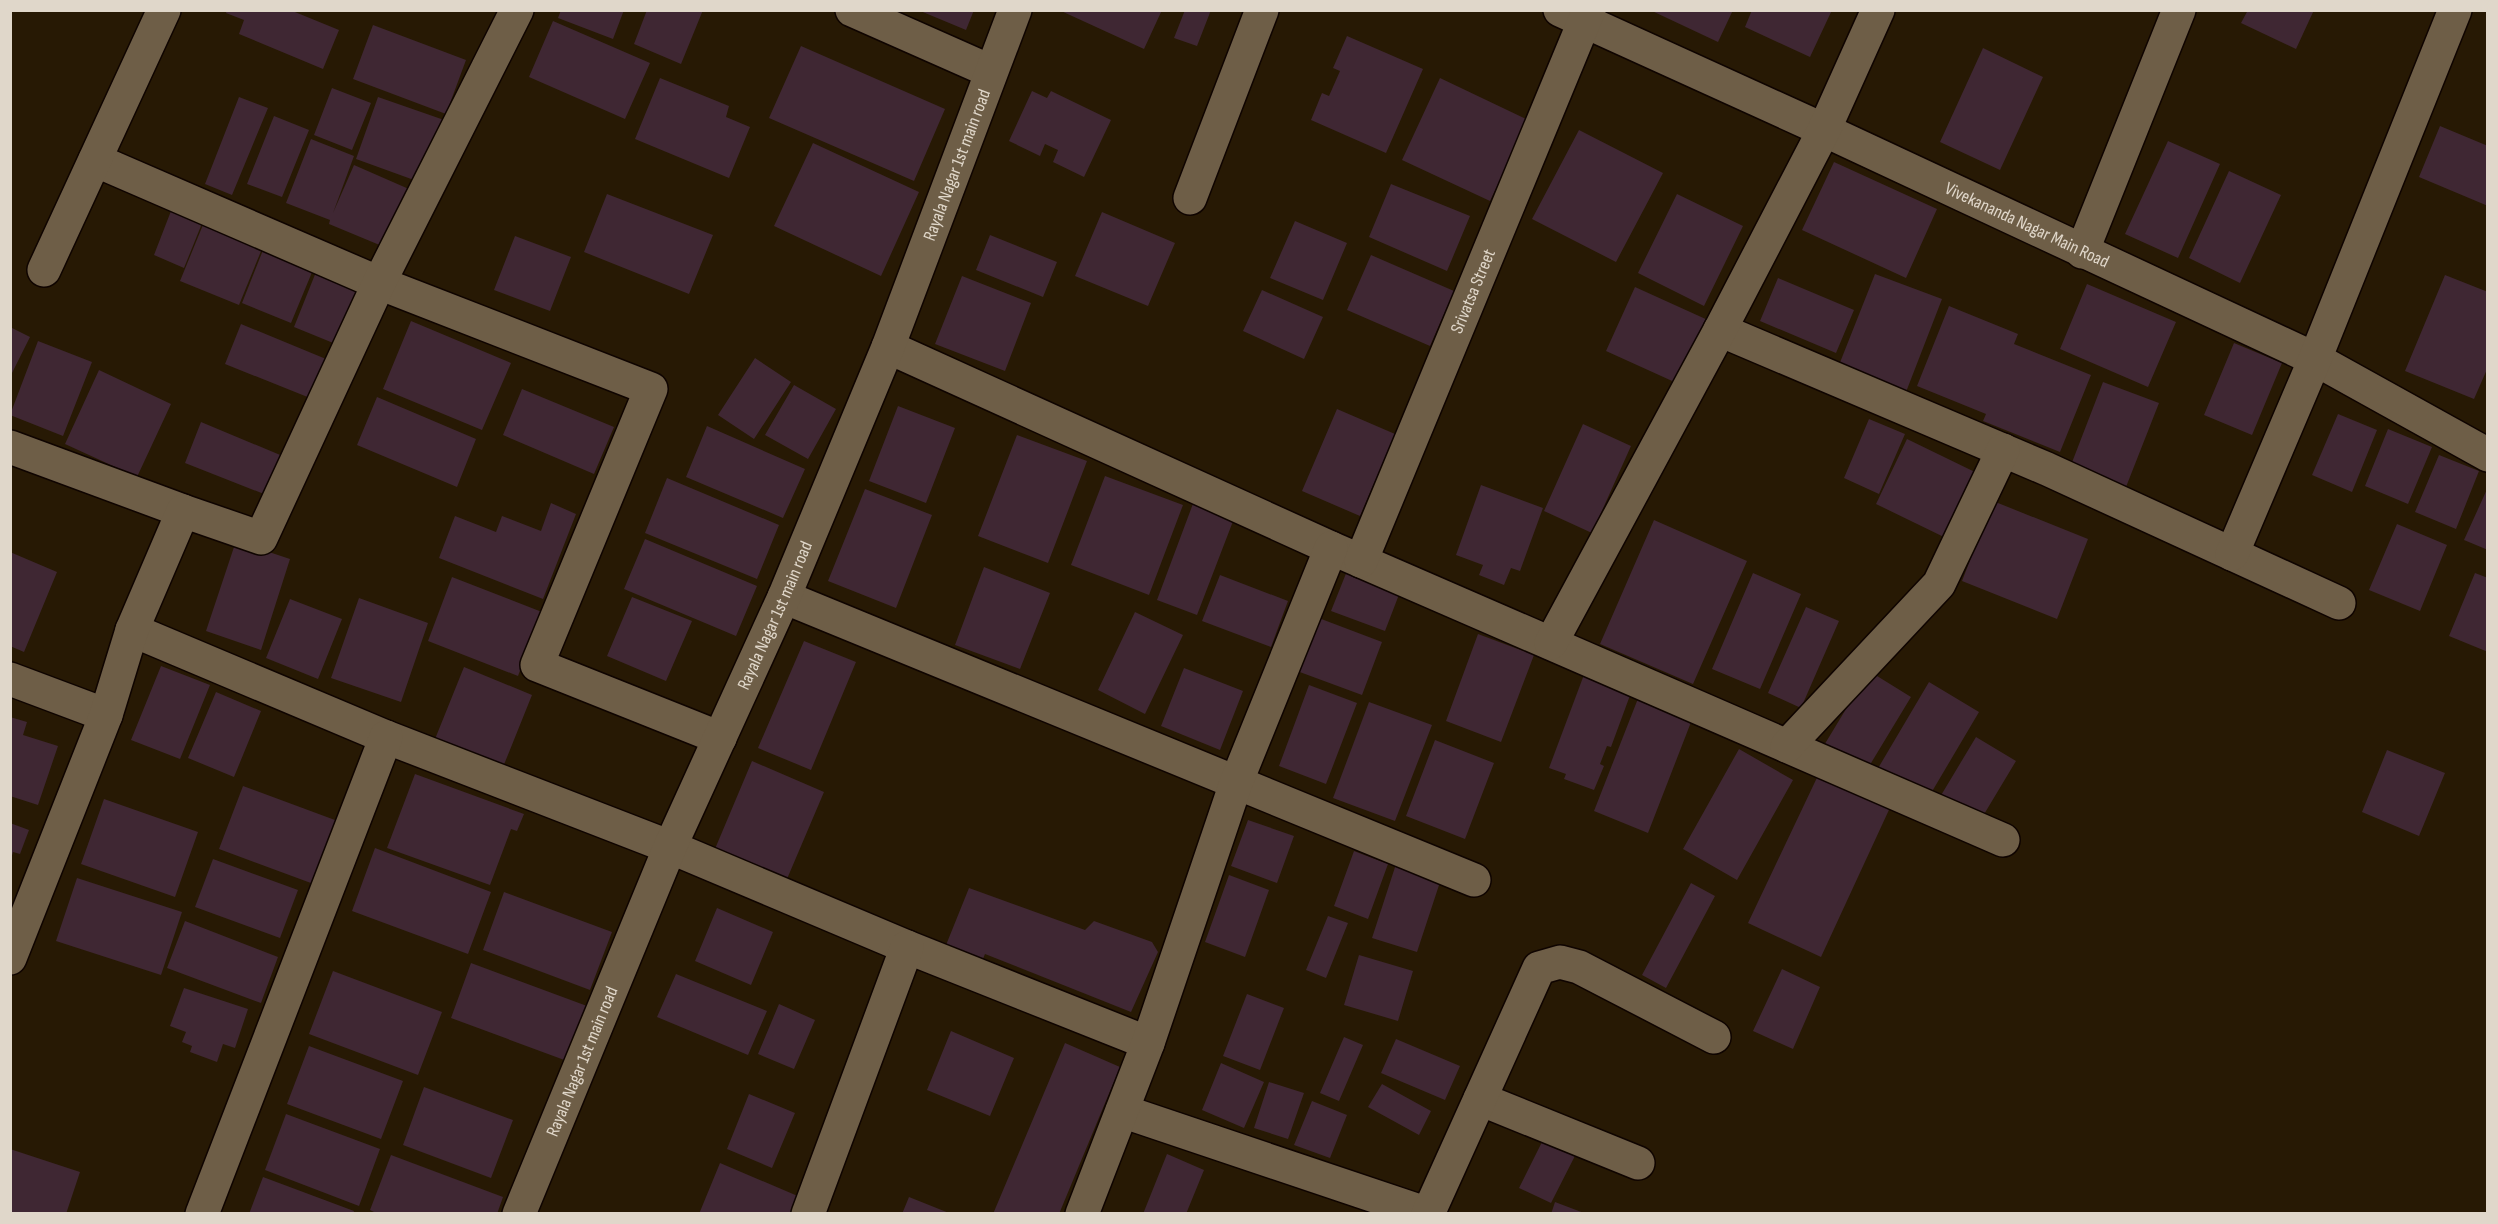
<svg xmlns="http://www.w3.org/2000/svg" width="2498" height="1224" font-family="'Sofia Sans Condensed',sans-serif">
<rect width="100%" height="100%" fill="#271904"/>
<path fill="#3f2733" d="M227,10H290L339,30L323,69L239,34L244,20L226,13Z
M561,10H624L613,39L558,18Z
M647,10H703L681,64L634,44Z
M918,10H974L966,30Z
M1059,10H1162L1144,49Z
M1185,10H1211L1197,46L1174,38Z
M1650,10H1733L1718,42Z
M1752,10H1832L1810,57L1745,27Z
M2248,10H2314L2296,49L2241,23Z
M553,21L650,63L625,119L529,77Z
M373,25L466,60L446,114L353,79Z
M1347,36L1423,69L1386,153L1311,120L1322,93L1329,96L1340,71L1333,68Z
M801,46L945,109L914,181L769,118Z
M1983,48L2043,77L2000,170L1940,142Z
M660,78L729,106L726,117L750,127L729,178L635,139Z
M1440,78L1528,120L1490,201L1402,160Z
M332,88L371,103L352,150L314,135Z
M1032,91L1047,98L1051,91L1111,120L1084,177L1053,162L1058,150L1045,144L1040,156L1009,141Z
M239,97L268,108L232,195L205,184Z
M378,97L447,121L425,184L356,159Z
M274,116L309,130L282,197L247,184Z
M2440,126L2488,146V206L2419,177Z
M1579,130L1663,173L1616,262L1532,219Z
M311,139L354,156L333,213L354,165L418,193L394,251L329,224L330,220L286,203Z
M2168,141L2220,164L2178,258L2125,234Z
M813,143L919,192L881,276L774,226Z
M1834,162L1937,209L1906,278L1802,230Z
M2229,171L2281,195L2240,283L2189,258Z
M1391,184L1470,216L1447,271L1369,237Z
M607,194L713,235L689,294L584,252Z
M1677,194L1743,226L1704,306L1638,273Z
M176,198L207,211L184,268L154,255Z
M1102,212L1175,243L1148,306L1075,276Z
M207,215L266,239L239,305L180,281Z
M1295,221L1347,243L1323,300L1270,278Z
M990,235L1057,262L1043,297L976,270Z
M515,236L571,257L550,311L494,290Z
M265,245L315,265L291,323L242,303Z
M1371,255L1454,291L1430,346L1347,310Z
M318,267L367,287L343,347L294,327Z
M1875,274L1942,299L1906,392L1839,365Z
M2445,275L2488,292V367L2474,399L2405,371Z
M962,276L1031,303L1005,371L935,344Z
M1778,278L1854,310L1836,353L1760,321Z
M2087,284L2176,322L2148,387L2060,349Z
M1635,287L1710,321L1681,385L1606,351Z
M1262,290L1323,317L1304,359L1243,331Z
M1949,306L2018,334L2014,344L2091,375L2060,452L1983,421L1986,414L1917,386Z
M411,321L511,363L482,430L383,389Z
M241,324L326,359L310,398L225,364Z
M10,327L30,337L10,377Z
M38,341L92,362L63,436L10,415Z
M2234,343L2282,363L2252,435L2204,415Z
M755,358L791,382L754,439L718,415Z
M99,370L171,404L137,477L65,444Z
M2103,382L2159,403L2126,487L2071,465Z
M794,385L836,409L808,459L765,435Z
M522,389L614,427L594,474L503,435Z
M377,397L476,439L457,487L357,445Z
M898,406L955,428L926,503L869,481Z
M1337,409L1395,434L1360,516L1302,491Z
M2338,414L2377,430L2352,492L2312,475Z
M1869,419L1905,434L1879,494L1844,478Z
M201,422L285,457L269,496L185,463Z
M1583,424L1631,446L1592,533L1544,511Z
M707,426L805,469L783,518L686,477Z
M2388,429L2432,447L2408,504L2365,486Z
M1017,435L1087,461L1048,563L978,536Z
M1907,439L1979,474L1948,539L1876,504Z
M2439,455L2479,471L2456,529L2415,512Z
M1105,476L1183,505L1149,595L1071,565Z
M667,478L779,525L757,579L645,533Z
M1481,485L1543,508L1520,571L1511,568L1504,585L1479,575L1483,565L1456,555Z
M2488,487V550L2464,540Z
M865,489L932,515L896,608L828,581Z
M1194,501L1235,516L1197,615L1157,600Z
M1993,501L2088,539L2057,619L1962,581Z
M551,503L576,514L543,599L439,558L455,516L496,532L502,516L541,531Z
M1654,520L1747,561L1693,684L1600,644Z
M2397,524L2447,545L2420,611L2369,590Z
M645,539L757,586L736,636L624,589Z
M236,541L290,559L261,650L206,631Z
M10,552L57,572L24,652L10,646Z
M984,567L1050,593L1020,669L955,645Z
M1347,571L1400,592L1385,631L1331,611Z
M1753,573L1801,594L1760,689L1712,669Z
M2475,573L2488,578V652L2449,636Z
M1220,575L1288,601L1271,647L1202,621Z
M452,577L542,612L518,676L428,641Z
M632,597L692,621L666,681L607,656Z
M359,598L428,623L401,702L331,678Z
M290,599L342,619L318,679L266,658Z
M1806,607L1839,621L1801,708L1768,693Z
M1135,612L1183,635L1145,714L1098,690Z
M1316,617L1382,642L1362,695L1297,671Z
M1478,634L1534,655L1501,742L1446,721Z
M804,641L856,662L811,770L758,748Z
M161,666L210,685L180,759L131,740Z
M464,667L532,695L499,777L431,749Z
M1184,668L1243,691L1220,750L1161,726Z
M1869,671L1911,697L1865,773L1823,747Z
M1585,672L1632,690L1611,747L1607,746L1600,764L1604,766L1594,790L1564,779L1566,774L1549,768Z
M1929,682L1979,712L1927,800L1877,770Z
M1309,685L1357,703L1326,784L1279,766Z
M216,692L261,711L234,777L188,758Z
M1639,696L1693,717L1648,833L1594,811Z
M1369,702L1432,725L1395,821L1333,798Z
M10,717L27,722L23,735L58,746L38,805L10,796Z
M1976,737L2016,761L1980,821L1940,797Z
M1435,740L1494,763L1465,839L1406,816Z
M1739,749L1793,780L1737,880L1683,849Z
M2387,750L2445,773L2419,836L2362,812Z
M752,761L824,792L784,886L712,856Z
M1823,765L1894,799L1821,957L1748,923Z
M415,774L524,814L517,831L511,829L490,885L387,848Z
M243,786L343,823L319,886L219,849Z
M104,799L198,832L175,897L81,864Z
M1248,820L1294,836L1277,883L1231,866Z
M10,823L29,830L20,854L13,852L11,859Z
M375,848L491,892L468,954L352,911Z
M1354,851L1388,864L1368,919L1334,906Z
M213,859L298,890L280,938L195,907Z
M1397,861L1442,876L1417,952L1372,938Z
M1229,875L1269,890L1245,957L1205,942Z
M77,878L182,912L161,975L56,941Z
M1691,883L1715,896L1666,988L1642,975Z
M969,888L1085,930L1094,921L1152,942L1158,952L1131,1012L985,954L980,966L944,950Z
M504,892L612,932L590,990L483,950Z
M717,908L773,932L751,985L695,961Z
M1328,916L1348,923L1326,978L1306,970Z
M185,921L278,957L261,1003L167,968Z
M1359,955L1413,971L1398,1021L1344,1005Z
M471,963L587,1006L567,1061L451,1018Z
M1782,969L1820,987L1793,1049L1753,1031Z
M333,971L442,1012L418,1075L309,1034Z
M676,974L767,1011L748,1055L657,1017Z
M184,988L248,1009L235,1048L223,1044L217,1062L190,1052L192,1046L182,1042L186,1032L170,1026Z
M1247,994L1284,1008L1260,1070L1223,1056Z
M779,1004L815,1020L794,1069L758,1054Z
M951,1031L1014,1058L990,1116L927,1090Z
M1344,1037L1363,1045L1339,1101L1320,1093Z
M1396,1039L1460,1066L1445,1100L1381,1073Z
M1065,1043L1120,1067L1059,1214H993Z
M309,1046L403,1081L381,1139L287,1104Z
M1221,1063L1264,1082L1244,1128L1202,1110Z
M1269,1082L1304,1093L1288,1139L1254,1128Z
M1382,1084L1431,1111L1419,1135L1368,1107Z
M424,1087L513,1120L491,1178L403,1145Z
M749,1094L795,1113L772,1168L727,1149Z
M1312,1101L1347,1115L1330,1158L1294,1145Z
M286,1114L380,1149L359,1206L265,1170Z
M1548,1130L1580,1146L1551,1203L1519,1188Z
M10,1149L80,1172L66,1214H10Z
M1167,1154L1204,1170L1186,1214H1143Z
M391,1155L503,1197L497,1214H378L370,1210Z
M720,1163L800,1197L793,1214H699Z
M263,1177L354,1211L353,1214H249Z
M909,1197L949,1213V1214H902Z
M1555,1202L1584,1213V1214H1551Z"/>
<g fill="none" stroke-linecap="round" stroke-linejoin="round">
<g stroke="#0f0400" stroke-width="36">
<g id="minor">
<path d="M852,10L990,71"/>
<path id="s1" d="M1560,10L1824,130L2315,359L2488,455"/>
<path d="M95,160L379,283L651,389L537,665L720,738"/>
<path d="M1190,198L1262,10"/>
<path d="M2082,252L2179,10"/>
<path d="M44,270L164,10"/>
<path d="M1720,330L2047,469L2339,603"/>
<path d="M888,347L1331,548L2003,840"/>
<path d="M10,447L183,511"/>
<path d="M2232,554L2315,359L2455,10"/>
<path id="s2" d="M1361,561L1589,10"/>
<path d="M784,597L1474,880"/>
<path d="M132,630L386,737L670,847L907,947L1148,1043"/>
<path d="M1551,643L1720,330L1824,130L1878,10"/>
<path d="M10,679L106,715"/>
<path d="M1787,746L1939,584L2003,450"/>
<path d="M10,958L106,715L132,630L183,511L261,538L379,283L517,10"/>
<path d="M1480,1099L1638,1163"/>
<path d="M1122,1111L1428,1214"/>
<path d="M202,1214L386,737"/>
<path id="s3" d="M519,1214L670,847L784,597L888,347L1015,10"/>
<path d="M808,1214L907,947"/>
<path d="M1082,1214L1148,1043L1236,783L1331,548"/>
<path d="M1428,1214L1539,968L1560,962L1579,967L1714,1037"/>
</g>
</g>
<use href="#minor" stroke="#6e5e47" stroke-width="33"/>
</g>
<g text-anchor="middle" stroke-width="4.5" stroke-linejoin="round" paint-order="stroke">
<g font-size="18" fill="#e0d7ca" stroke="#0b0501">
<text dy="6" stroke="none"><textPath href="#s3" startOffset="1137">Rayala Nagar 1st main road</textPath></text>
<text dy="6" stroke="none"><textPath href="#s1" startOffset="514">Vivekananda Nagar Main Road</textPath></text>
<text dy="6" stroke="none"><textPath href="#s2" startOffset="292">Srivatsa Street</textPath></text>
<text dy="6" stroke="none"><textPath href="#s3" startOffset="651">Rayala Nagar 1st main road</textPath></text>
<text dy="6" stroke="none"><textPath href="#s3" startOffset="165">Rayala Nagar 1st main road</textPath></text>
</g>
</g>
<rect width="2498" height="1224" fill="none" stroke="#e0d7ca" stroke-width="24"/>
</svg>
